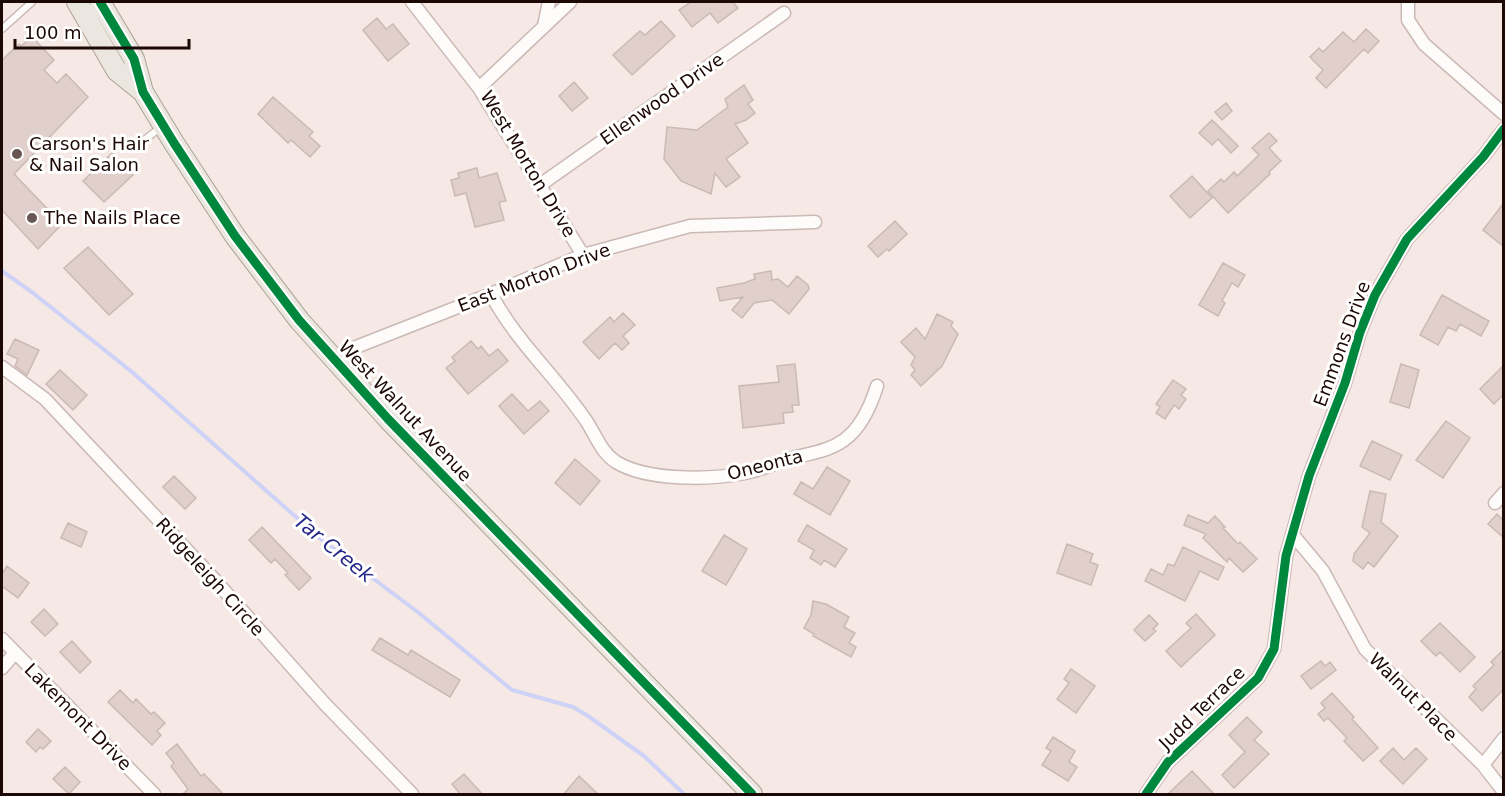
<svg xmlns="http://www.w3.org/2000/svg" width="1505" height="796" font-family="'DejaVu Sans',sans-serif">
<rect width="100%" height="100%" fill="#f6e8e5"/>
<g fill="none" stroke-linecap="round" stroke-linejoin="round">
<path stroke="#cdd2f6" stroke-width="4" d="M2,271L33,293L132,372L322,540L419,613L512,690L573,707L588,716L644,756L684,794"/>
</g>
<path fill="#e1cfcb" stroke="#cab9b5" stroke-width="1.5" d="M691,2H733L738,8L718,23L710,13L692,27L679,10Z
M377,18L386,29L393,24L409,44L388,61L363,30Z
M661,21L675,36L632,75L613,55L640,31L645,35Z
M1366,29L1379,41L1368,53L1364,49L1326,88L1316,78L1323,70L1310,57L1319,48L1323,52L1343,32L1354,42Z
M28,40L36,41L54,60L44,70L57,83L66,74L88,97L14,174L62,224L38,249L2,210V60L19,44L21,46Z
M574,82L588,98L572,111L559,96Z
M744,85L753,100L748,104L755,113L746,120L735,124L748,143L726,159L740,177L726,187L715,173L711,194L681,181L664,159L667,127L697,130L728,107L725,99Z
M273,97L313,132L309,136L320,146L310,157L291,140L288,143L258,114Z
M1226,103L1232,111L1222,120L1215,112Z
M1212,120L1238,146L1231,153L1218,139L1212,145L1199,133Z
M1269,133L1277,141L1269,148L1281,161L1269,172L1270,174L1228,213L1208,191L1221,179L1224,182L1234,172L1237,176L1259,155L1252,148Z
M112,153L133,175L104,202L83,181Z
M477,168L479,178L497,173L506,201L499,202L504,220L475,227L466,193L455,196L451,180L459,178L458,173Z
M1192,176L1212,198L1190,218L1170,196Z
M1503,204V246L1483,230Z
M895,221L907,234L889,251L887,249L878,257L868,246Z
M88,247L133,294L109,315L64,268Z
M1223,263L1245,275L1238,287L1232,283L1222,301L1225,303L1218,316L1199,305Z
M771,271L772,280L778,279L788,287L797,276L808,285L809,289L789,314L772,300L754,303L742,318L732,310L743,297L720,301L717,288L744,283L755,279L754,274Z
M1442,295L1489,321L1481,336L1460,324L1456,331L1448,327L1438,345L1420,335Z
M623,313L635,325L623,336L629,343L622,350L615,343L599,359L583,342L610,317L614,322Z
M937,314L953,322L951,326L958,334L942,366L921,386L911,375L915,370L911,365L915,357L901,342L916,328L925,339Z
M15,339L39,350L27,375L15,366L18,359L7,354Z
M471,341L478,349L481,346L489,356L498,349L508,361L468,394L446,368L455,361L452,357Z
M795,364L799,405H792L793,412L783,413L784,423L743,428L739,386L779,382L777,366Z
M1401,364L1419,370L1409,408L1390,402Z
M1503,366V395L1494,404L1480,389Z
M60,370L87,395L73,410L46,384Z
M1173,380L1186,389L1181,395L1186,399L1179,409L1174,405L1165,419L1156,413L1160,407L1156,404Z
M512,394L528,411L540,401L549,411L524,434L499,406Z
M1446,421L1470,438L1443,478L1416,460Z
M1372,441L1402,455L1390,480L1360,466Z
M575,459L600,481L580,505L555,483Z
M827,467L850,481L830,515L794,494L801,482L813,489Z
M174,476L196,498L185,509L163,487Z
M1370,491L1386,494L1381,522L1398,536L1374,567L1368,562L1363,569L1353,561L1354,554L1370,533L1362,527Z
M1497,514L1503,520V537L1488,524Z
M1188,515L1208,523L1215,516L1225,527L1223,528L1238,544L1240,542L1257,559L1243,572L1229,558L1227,562L1203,538L1206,534L1184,525Z
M68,523L87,532L81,547L61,538Z
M807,525L847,549L835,567L824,560L821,565L810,558L814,550L798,541Z
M262,527L311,578L299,590L285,575L288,573L275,559L271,563L249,540Z
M724,535L747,549L726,585L702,571Z
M1067,544L1093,554L1090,562L1098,565L1091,585L1057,573Z
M1183,547L1224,567L1218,580L1200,571L1185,601L1145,581L1151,569L1163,575L1168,564L1174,566Z
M7,566L29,583L18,598L2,586V574Z
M813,601L826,604L849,617L844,627L855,633L849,643L856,647L851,657L813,636L814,634L804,628L811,615Z
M44,609L58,624L45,636L31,622Z
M1196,614L1215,635L1181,667L1166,651L1191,628L1186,623Z
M1149,615L1158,624L1153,629L1156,631L1145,641L1134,630Z
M1440,623L1475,657L1460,672L1440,652L1436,656L1421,641Z
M380,638L408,655L411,650L460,680L450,697L372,650Z
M72,641L91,662L80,673L60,652Z
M1503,650V690L1482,711L1469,697L1476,689L1473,686L1494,665L1491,662Z
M1321,661L1325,666L1330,662L1336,670L1311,689L1301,676Z
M1071,669L1095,686L1076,713L1057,699L1069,683L1064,679Z
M120,690L133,703L136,699L151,714L154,712L165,723L157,731L161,735L152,745L108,702Z
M1332,693L1354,717L1352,719L1378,748L1363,761L1344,741L1347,738L1328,718L1324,721L1318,714L1325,708L1321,703Z
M1247,717L1262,732L1254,740L1269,754L1234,788L1222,775L1245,752L1229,735Z
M38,729L51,741L43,749L40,747L36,752L26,742Z
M1053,737L1075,751L1069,762L1077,767L1068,781L1042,765L1051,751L1046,748Z
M177,744L201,776L204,774L224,795H182L188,789L171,766L174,763L166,753Z
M1393,748L1404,760L1416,748L1427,759L1403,784L1380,761Z
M65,767L80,782L69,794L53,779Z
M1192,771L1215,795H1167Z
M464,774L483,795H461L452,784Z
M579,776L599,795H563Z"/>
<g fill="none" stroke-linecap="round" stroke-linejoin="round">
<g stroke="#cab9b5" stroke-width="9">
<path id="lane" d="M2,29L32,2
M139,144L160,128"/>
</g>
<g stroke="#cab9b5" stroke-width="15">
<path id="street" d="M412,2L479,88
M570,2L479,88L583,255
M1408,2V20L1424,44L1504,114
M544,26L549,2
M540,185L784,13
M491,294C516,342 557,377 587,422C596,436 601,452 616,462C647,481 710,480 745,473C761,470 777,462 793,458C811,453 829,451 844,440C861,428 871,405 877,386
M333,360L356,347L491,294L583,255L690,226L815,222
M2,367L45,399L214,579L324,703L412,794
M1495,503L1504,493
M1293,535L1323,571L1365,649L1483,765L1504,792
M2,639L154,794
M2,668L14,654
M1483,765L1504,738
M1146,794L1168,762L1258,678L1274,649L1286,556L1309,476L1345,383L1360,332L1375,295L1407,239L1483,157L1504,129"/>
</g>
<g stroke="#ada295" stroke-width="22">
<path id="primary" d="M77,2L117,71L143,92
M100,2L134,59L143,92L174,143L235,236L299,320L388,419L752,794"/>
</g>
<use href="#lane" stroke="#fefcfb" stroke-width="6"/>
<use href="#street" stroke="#fefcfb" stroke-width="12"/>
<use href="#primary" stroke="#ebe7e0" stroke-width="20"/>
<g stroke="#fff" stroke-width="13">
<path id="cycleway" d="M100,2L134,59L143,92L174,143L235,236L299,320L388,419L752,794
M1146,794L1168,762L1258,678L1274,649L1286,556L1309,476L1345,383L1360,332L1375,295L1407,239L1483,157L1504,129"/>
</g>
<use href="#cycleway" stroke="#00873e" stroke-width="9"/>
</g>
<g fill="#685653" stroke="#fff" stroke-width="2">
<circle cx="17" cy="154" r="6"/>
<circle cx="32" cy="218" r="6"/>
</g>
<g text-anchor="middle" stroke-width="6" stroke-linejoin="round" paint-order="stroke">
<g font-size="18" fill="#1c0805" stroke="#fff">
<text transform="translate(662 99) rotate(-35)" y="6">Ellenwood Drive</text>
<text transform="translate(528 164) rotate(59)" y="6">West Morton Drive</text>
<text transform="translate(534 278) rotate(-21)" y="6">East Morton Drive</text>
<text transform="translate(1342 344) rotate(-70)" y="6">Emmons Drive</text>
<text transform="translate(405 411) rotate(47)" y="6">West Walnut Avenue</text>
<text transform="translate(765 465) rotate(-14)" y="6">Oneonta</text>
<text transform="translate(210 577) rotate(48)" y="6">Ridgeleigh Circle</text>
<text transform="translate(1413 697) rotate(45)" y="6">Walnut Place</text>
<text transform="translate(1202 708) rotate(-44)" y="6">Judd Terrace</text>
<text transform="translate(78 717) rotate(45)" y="6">Lakemont Drive</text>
</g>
<g font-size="18" fill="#1c0805" stroke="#fff" text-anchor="start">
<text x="29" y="150">Carson's Hair<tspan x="29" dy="21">&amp; Nail Salon</tspan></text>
<text x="44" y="224">The Nails Place</text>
</g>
<g font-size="20" font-style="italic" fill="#232686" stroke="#fff">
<text transform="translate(334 548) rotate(39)" y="7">Tar Creek</text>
</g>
</g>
<rect width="1505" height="796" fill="none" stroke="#1c0805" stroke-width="6"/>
<path d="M15 39v9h174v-9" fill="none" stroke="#1c0805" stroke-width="3"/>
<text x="24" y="39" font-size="18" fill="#1c0805" stroke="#ffffff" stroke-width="4.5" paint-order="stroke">100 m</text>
</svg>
